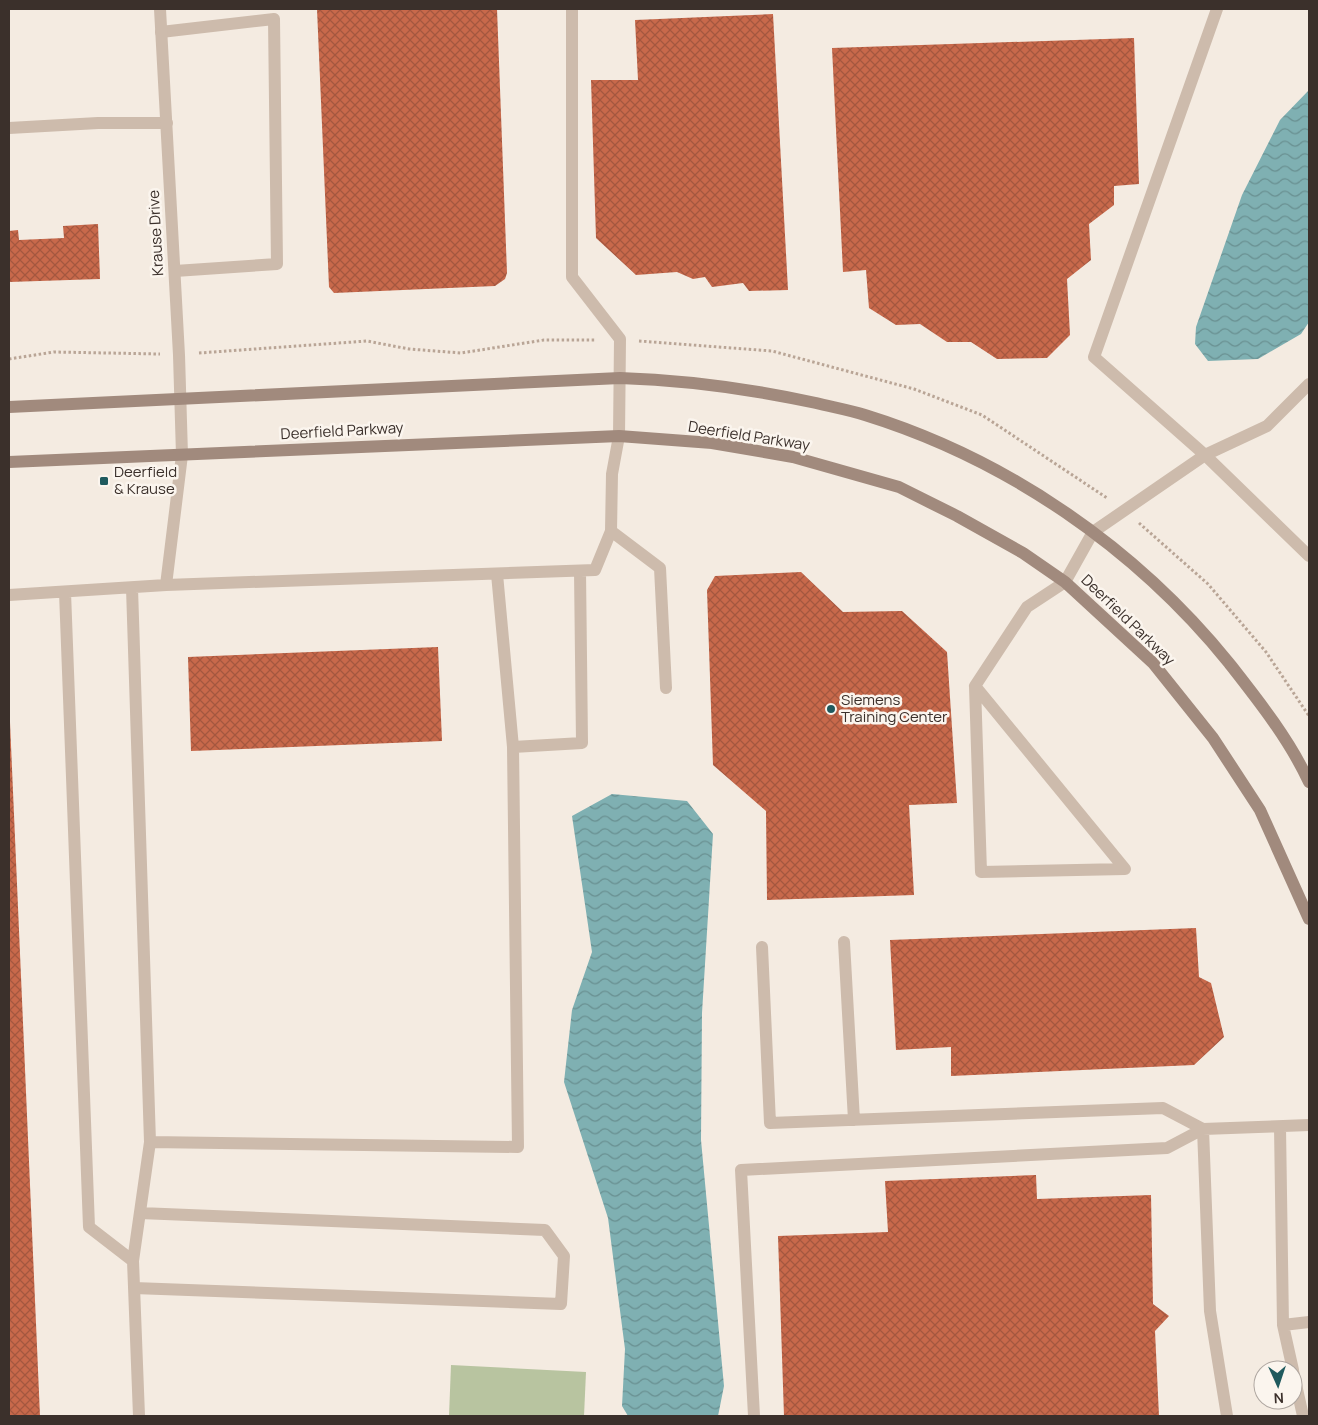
<svg xmlns="http://www.w3.org/2000/svg" width="1318" height="1425" font-family="Manrope,sans-serif">
<defs>
<pattern id="water-waves" width="16" height="10" patternUnits="userSpaceOnUse" patternTransform="scale(1.25)"><rect width="16" height="10" fill="#7fb0b2"/><path d="M0 5q4-4 8 0t8 0" fill="none" stroke="#699091"/></pattern>
<pattern id="building-cross-hatch" width="8" height="8" patternUnits="userSpaceOnUse" patternTransform="scale(1.25)"><rect width="8" height="8" fill="#c8694b"/><path d="M0 0l8 8M0 8l8-8" fill="none" stroke="#a4573f"/></pattern>
</defs>
<rect width="100%" height="100%" fill="#f4ebe1"/>
<path fill="#b8c4a0" d="M451,1365L586,1372L584,1416H449Z"/>
<path fill="url(#water-waves)" d="M1309,90V322L1301,334L1258,359L1208,361L1195,344L1196,327L1242,195L1280,120Z
M612,794L687,801L713,834L702,1013L701,1140L724,1386L718,1416H628L622,1406L625,1349L608,1218L564,1082L572,1010L592,952L572,816Z"/>
<path fill="url(#building-cross-hatch)" d="M317,9H497L507,273L505,279L495,286L334,293L329,287Z
M773,14L788,290L749,291L743,283L712,287L705,277L693,279L677,272L636,275L596,238L591,80H638L635,20Z
M1134,38L1139,184L1114,186V205L1089,224L1091,260L1067,279L1070,335L1047,358L997,359L971,342H947L920,324L896,325L869,308L866,270L843,272L832,48Z
M98,224L100,279L9,282V231L18,230L19,240L64,238L63,226Z
M801,572L843,612L902,611L947,652L957,803L909,805L914,895L767,900L766,811L713,765L707,590L715,576Z
M438,647L442,741L191,751L188,657Z
M9,722H10L40,1416H9Z
M1196,928L1199,977L1211,983L1224,1037L1194,1065L951,1076V1047L896,1050L890,940Z
M1036,1175L1037,1199L1151,1195L1153,1304L1169,1316L1155,1331L1159,1416H784L778,1236L888,1232L885,1181Z"/>
<g fill="none" stroke-linecap="round" stroke-linejoin="round">
<path stroke="#b9a596" stroke-width="3" stroke-dasharray="2.5 2.5" stroke-linecap="butt" d="M639,341L772,351L914,389L982,415L1107,498
M199,353L367,341L409,349L461,353L544,340H595
M9,359L54,352L160,354
M1139,523L1208,584L1266,652L1309,716"/>
<path stroke="#cdbbac" stroke-width="12" d="M1217,9L1094,357L1205,455L1309,556
M161,32L274,19L277,264L175,271
M9,128L98,123H167
M611,531L660,568L666,688
M497,574L513,747L582,743L580,571
M166,585L595,570L611,531L612,474L619,436L620,339L572,277V9
M132,588L150,1142L518,1147L513,747
M65,592L89,1227L133,1261L139,1416
M9,595L166,585L182,455
M975,686L981,872L1125,869L975,686L1027,607L1065,582L1093,532L1205,455L1267,426L1309,384
M844,942L854,1120
M762,947L770,1123L1163,1108L1203,1129L1210,1311L1227,1416
M1280,1127L1283,1325
M133,1261L150,1142
M134,1288L561,1304L564,1256L545,1230L140,1213
M1293,1370L1283,1325L1309,1322
M1293,1371L1303,1416
M754,1416L741,1170L1167,1148L1203,1129L1309,1125"/>
<path stroke="#cdbbac" stroke-width="12" d="M160,9L179,355L182,455"/>
<path stroke="#a18a7d" stroke-width="12" d="M9,407L620,378C686,380 751,389 816,403C832,407 849,410 865,415C1007,459 1136,548 1229,663C1258,700 1289,739 1309,782
M9,462L619,436L712,443L793,457L899,487L957,516L1023,553L1065,582L1153,663L1213,738L1260,810L1309,919"/>
</g>
<g fill="#1f5a5e" stroke="#fbf5ee" stroke-width="2">
<rect x="99" y="476" width="10" height="10" rx="2.5"/>
<circle cx="831" cy="709" r="5"/>
</g>
<g text-anchor="middle" stroke-width="5" stroke-linejoin="round" paint-order="stroke">
<g font-size="15" fill="#3b302b" stroke="#fbf5ee">
<text transform="translate(156 233) rotate(-93)" y="5">Krause Drive</text>
<text transform="translate(342 431) rotate(-3)" y="5">Deerfield Parkway</text>
<text transform="translate(749 436) rotate(9)" y="5">Deerfield Parkway</text>
<text transform="translate(1128 620) rotate(44)" y="5">Deerfield Parkway</text>
</g>
<g font-size="15" fill="#3b302b" stroke="#fbf5ee" text-anchor="start">
<text x="114" y="477">Deerfield<tspan x="114" dy="17">&amp; Krause</tspan></text>
<text x="841" y="705">Siemens<tspan x="841" dy="17">Training Center</tspan></text>
</g>
</g>
<rect width="1318" height="1425" fill="none" stroke="#3b302b" stroke-width="20"/>
<g transform="translate(1278 1385) rotate(177)"><circle r="24" fill="#fbf5ee" stroke="#aea6a0"/>
<path d="M0-4L9 19L0 12L-9 19Z" fill="#1f5a5e"/>
<text y="-8" font-size="14" font-weight="bold" text-anchor="middle" fill="#3b302b">N</text>
</g>
</svg>
